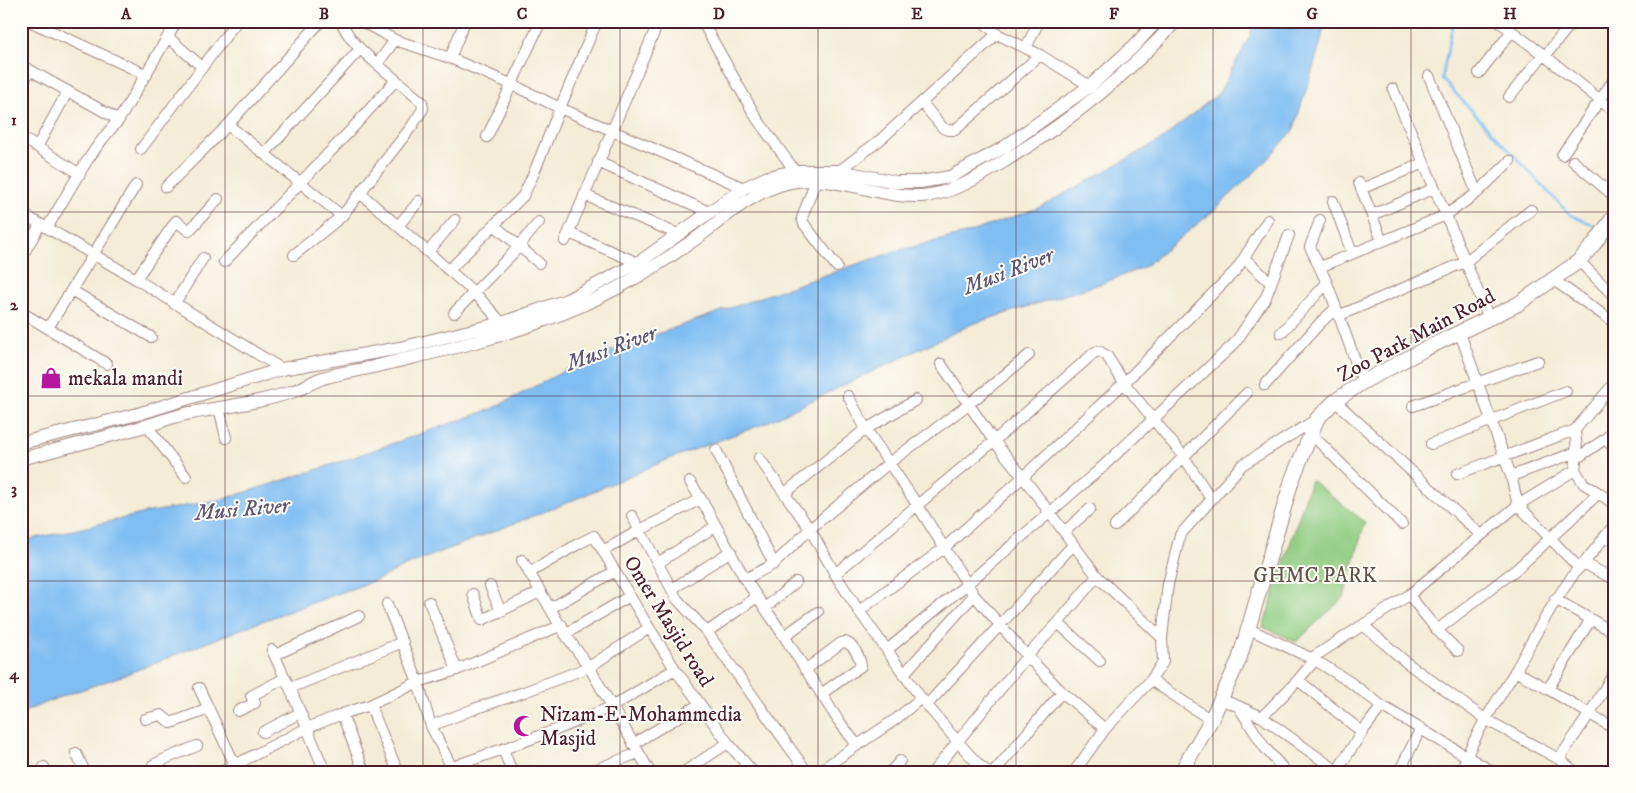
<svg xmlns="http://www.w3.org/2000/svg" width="1636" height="793" font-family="'IM FELL DW Pica',serif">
<rect width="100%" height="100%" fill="#fdfcf7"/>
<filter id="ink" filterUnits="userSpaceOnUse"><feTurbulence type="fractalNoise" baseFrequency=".02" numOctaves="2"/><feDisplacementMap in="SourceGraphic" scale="10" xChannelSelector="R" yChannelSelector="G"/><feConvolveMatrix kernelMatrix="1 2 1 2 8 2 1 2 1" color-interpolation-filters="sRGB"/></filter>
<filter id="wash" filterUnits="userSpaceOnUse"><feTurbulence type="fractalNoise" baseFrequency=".0096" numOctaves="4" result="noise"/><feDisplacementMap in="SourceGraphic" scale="20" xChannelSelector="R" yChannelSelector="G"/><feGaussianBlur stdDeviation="1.12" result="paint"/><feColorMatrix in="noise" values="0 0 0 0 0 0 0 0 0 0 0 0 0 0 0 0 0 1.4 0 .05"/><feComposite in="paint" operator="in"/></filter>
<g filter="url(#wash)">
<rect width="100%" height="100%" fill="#f4ecd7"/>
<path fill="#8fcc81" stroke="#6c7656" d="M1311,480L1365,522L1344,597L1296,642L1263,627Z"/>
<path fill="#7fbef3" stroke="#646e8f" d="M1254,21H1325L1319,49L1293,131L1264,163L1211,213L1144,267L1106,282L972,324L763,424L669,459L559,506L405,566L379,579L254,624L119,677L60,697L21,713V541L69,531L146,513L224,499L322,468L492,409L585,360L775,292L896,251L965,234L1041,207L1161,140L1219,93L1249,38Z"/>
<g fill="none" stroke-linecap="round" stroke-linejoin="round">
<path stroke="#7fbef3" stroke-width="2.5" d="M1453,21L1442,79L1570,215L1600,228"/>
</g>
</g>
<g filter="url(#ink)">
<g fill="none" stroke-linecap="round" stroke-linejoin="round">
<g stroke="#9f8681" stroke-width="12">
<path id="minor" d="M29,21L147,75
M341,21C348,39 363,52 377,64
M361,21L395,40L450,58L513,85L560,108L744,188
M702,21L757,119L795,171
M982,21L997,34L1040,55L1090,86
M1497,21L1505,26L1545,56L1615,112
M168,37L202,67
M1026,48L1039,21
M1545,56L1573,21
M450,58L465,21
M21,65L119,120
M1479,73L1512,31
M1429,76L1477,193
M21,86L30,70
M1393,89L1489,318
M1509,97L1543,55
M922,103L943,128L948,130H955L1040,55
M228,125L342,216
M21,137L80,174
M487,137L541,21
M37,147L68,91
M141,149L237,21
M265,153L360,49
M1562,155L1615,78
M1573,161L1615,197
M598,162L709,212
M839,171L880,140L997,34
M818,174L802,218L804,224L837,267
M1359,183L1382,241
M166,187L228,125L321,21
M1361,189L1424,163
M360,193L475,293L502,323
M584,195L678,234
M1333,201L1352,253
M21,213L136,279L282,369
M1372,215L1435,188
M1268,220L1244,258L1270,282
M1320,220L1310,247L1327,283L1363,382
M494,225L539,263
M398,226L419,201
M47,228C69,192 89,151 119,120L177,21
M569,233L638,263
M565,241L659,21
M428,252L455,220
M294,255L342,216L412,126L423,109L422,102L396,80
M21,258L40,225
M1579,261L1615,297
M224,262L349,132L396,80L377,64L395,40
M1320,267L1446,215L1477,193L1510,161
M449,270L523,196L533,175L560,108L597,21
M136,279L176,221L189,231L218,199
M1552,279L1615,323
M71,290L151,337
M174,304L203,258
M21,312L107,364
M454,313L513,253L539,222
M1338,316L1465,262L1531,210
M48,328L136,185
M1281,333L1327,283
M1460,333L1511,476L1518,505L1579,568
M941,364L994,441L1023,477L1097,576L1162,638
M1265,385L1320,323L1335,309
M848,396L866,429L918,506L974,595L1027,656L1062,692L1105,729
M1335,401L1481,535
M1413,406L1538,361
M219,407L226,438
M147,426L186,477
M1575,430L1577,452L1575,470L1584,484L1599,493L1615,505
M1311,434L1402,524
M1605,439L1615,449
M1431,444L1566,391
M716,450L774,564
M759,458L810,529L835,574L859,611L921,698L957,741L979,765L988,772
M1576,459L1605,439L1615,430
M1457,474L1575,430L1615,382
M1511,476L1577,452
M690,482L701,499
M785,493L866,429L916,400
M632,516L677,599L707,632L807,772
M1115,526L1247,393
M1064,532L1090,509
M1604,537L1615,543
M603,551L640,530L701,499L716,526
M522,560L565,634L589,667L650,772
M658,563L716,526L745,579L784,636L838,720L857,745
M1584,563L1615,580
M529,573L578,544L594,536L640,613L675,669L728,743L753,772
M835,574L994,441L1095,352L1099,351L1107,356L1124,383L1184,457L1211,499
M745,579L774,564L810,529L889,463L969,404L1029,355
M490,586L501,612
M672,589L731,551
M473,594L482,620L540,592
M1409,595L1437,630L1518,568L1599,493
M1555,599L1615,633
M429,602L457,670
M387,604L418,682L431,726L454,772
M551,608L615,571
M765,608L796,582
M859,611L944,548L1023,477L1124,383L1236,270L1244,258
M1058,623L1100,661
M1363,625L1407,663L1485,719L1559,759L1575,772
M1249,629L1315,660L1350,682L1382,706L1493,772
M1437,630L1458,651
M707,632L757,597
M565,634L630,596
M784,636L818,612
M272,650L285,678
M887,650L967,584L1099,470L1235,343L1266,297L1289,235
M275,655L359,616
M1312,658L1409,595L1518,505L1575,470
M805,670L841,643L845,642C854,645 860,657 861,666L821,694
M1515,671L1548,689L1615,729
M903,675L974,595
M1151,680L1211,720
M1298,680L1362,732
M199,688L235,765
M1548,689L1591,619
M1219,699L1238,706L1265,748L1286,772
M370,705L398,772
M927,705L1073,545
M1238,706L1262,717L1337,771L1362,732L1382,706
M238,711L255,703L251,696L285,678L290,688
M342,714L364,772
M1262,717L1298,680L1315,660
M145,719L161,715L171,723L209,709
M431,726L474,709L524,692L589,667L649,628
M263,732L300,713
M633,744L700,704
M503,749L561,728L613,706L675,669
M76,753L85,772
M1559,759L1590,713L1615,671
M44,767L46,772
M452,767L503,749L512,772
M153,772V765L167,758L197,746
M221,772L307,728L290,688L403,642
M325,772L307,728L342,714L370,705L418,682L457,670L562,625
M589,772L638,753
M684,772L728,743
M818,772L896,719L921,698
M890,772L900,761
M933,772L1027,656L1058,623L1097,576
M994,772L1062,692
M1074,772L1105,729L1151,680L1163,662L1162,638L1168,584L1180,535L1242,465L1317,419
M1399,772L1421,728
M1461,772C1473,735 1496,703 1516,670C1532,641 1547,611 1567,584C1572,576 1577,569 1584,563L1615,524"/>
</g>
<g stroke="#9f8681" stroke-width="14">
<path id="tertiary" d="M21,443L138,414L282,369L400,348L502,323L567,300L638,263L744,188L768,177L795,171H839L896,182H920L950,177L1003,148L1090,86L1134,46L1157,21
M21,459C62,448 104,438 145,426C157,423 169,418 181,415C218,407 258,404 294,391C304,388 313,381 323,378C339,373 356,371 373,367C430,353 490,341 545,320C597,302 646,274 691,242C720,222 748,194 783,184C832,170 873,198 921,196C953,194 982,175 1008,159C1070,121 1127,75 1176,21"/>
</g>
<g stroke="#9f8681" stroke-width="16">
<path id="secondary" d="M1181,772L1211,720L1239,660L1292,480L1317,419L1335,401L1363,382L1423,350L1518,304L1579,261L1594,244L1615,215"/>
</g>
<use href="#minor" stroke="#fff" stroke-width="10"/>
<use href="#tertiary" stroke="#fff" stroke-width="12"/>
<use href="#secondary" stroke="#fff" stroke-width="14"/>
</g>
</g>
<path fill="none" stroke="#4a1f2b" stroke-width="1" stroke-opacity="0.55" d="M225,21V772M423,21V772M620,21V772M818,21V772M1016,21V772M1213,21V772M1411,21V772M21,212H1615M21,396H1615M21,581H1615"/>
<defs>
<g id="shop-bare" transform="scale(1.725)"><path d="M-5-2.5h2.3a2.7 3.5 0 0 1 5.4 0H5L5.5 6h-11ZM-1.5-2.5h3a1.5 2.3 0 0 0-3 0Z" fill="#b5179e" stroke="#fdfcf7" stroke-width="2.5" paint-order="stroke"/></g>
<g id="mosque-bare" transform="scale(1.725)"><path d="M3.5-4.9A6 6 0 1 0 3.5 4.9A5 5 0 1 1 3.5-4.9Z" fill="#b5179e" stroke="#fdfcf7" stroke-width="2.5" paint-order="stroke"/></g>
</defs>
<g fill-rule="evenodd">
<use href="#shop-bare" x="51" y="378"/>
<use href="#mosque-bare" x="524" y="726"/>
</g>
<g text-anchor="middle" stroke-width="4" stroke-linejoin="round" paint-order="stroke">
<g font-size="21" fill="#4a1f2b" stroke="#fdfcf7">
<text transform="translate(1416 335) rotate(-28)" y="7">Zoo Park Main Road</text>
<text transform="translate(669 621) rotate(58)" y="7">Omer Masjid road</text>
</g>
<g font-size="21" fill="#4a1f2b" stroke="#fdfcf7" text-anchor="start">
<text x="68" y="385">mekala mandi</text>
<text x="540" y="721">Nizam-E-Mohammedia<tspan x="540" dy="24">Masjid</tspan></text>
</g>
<g font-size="21" fill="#5f5345" stroke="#fdfcf7">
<text x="1315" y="582">GHMC PARK</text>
</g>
<g font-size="22" font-style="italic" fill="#5d5771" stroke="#fdfcf7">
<text transform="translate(1008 270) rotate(-21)" y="8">Musi River</text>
<text transform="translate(611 347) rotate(-20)" y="8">Musi River</text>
<text transform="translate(242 508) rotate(-5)" y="8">Musi River</text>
</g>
</g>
<rect width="1636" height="793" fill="none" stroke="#fdfcf7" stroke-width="55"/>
<rect x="28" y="28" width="1580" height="738" fill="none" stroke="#4a1f2b" stroke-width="2"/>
<g font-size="16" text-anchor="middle" font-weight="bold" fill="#4a1f2b">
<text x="126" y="19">A</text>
<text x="324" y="19">B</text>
<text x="522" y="19">C</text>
<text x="719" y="19">D</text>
<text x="917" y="19">E</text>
<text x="1114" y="19">F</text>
<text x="1312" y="19">G</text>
<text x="1510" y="19">H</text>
<text x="14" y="125">1</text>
<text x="14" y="310">2</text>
<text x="14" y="494">3</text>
<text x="14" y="679">4</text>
</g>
</svg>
